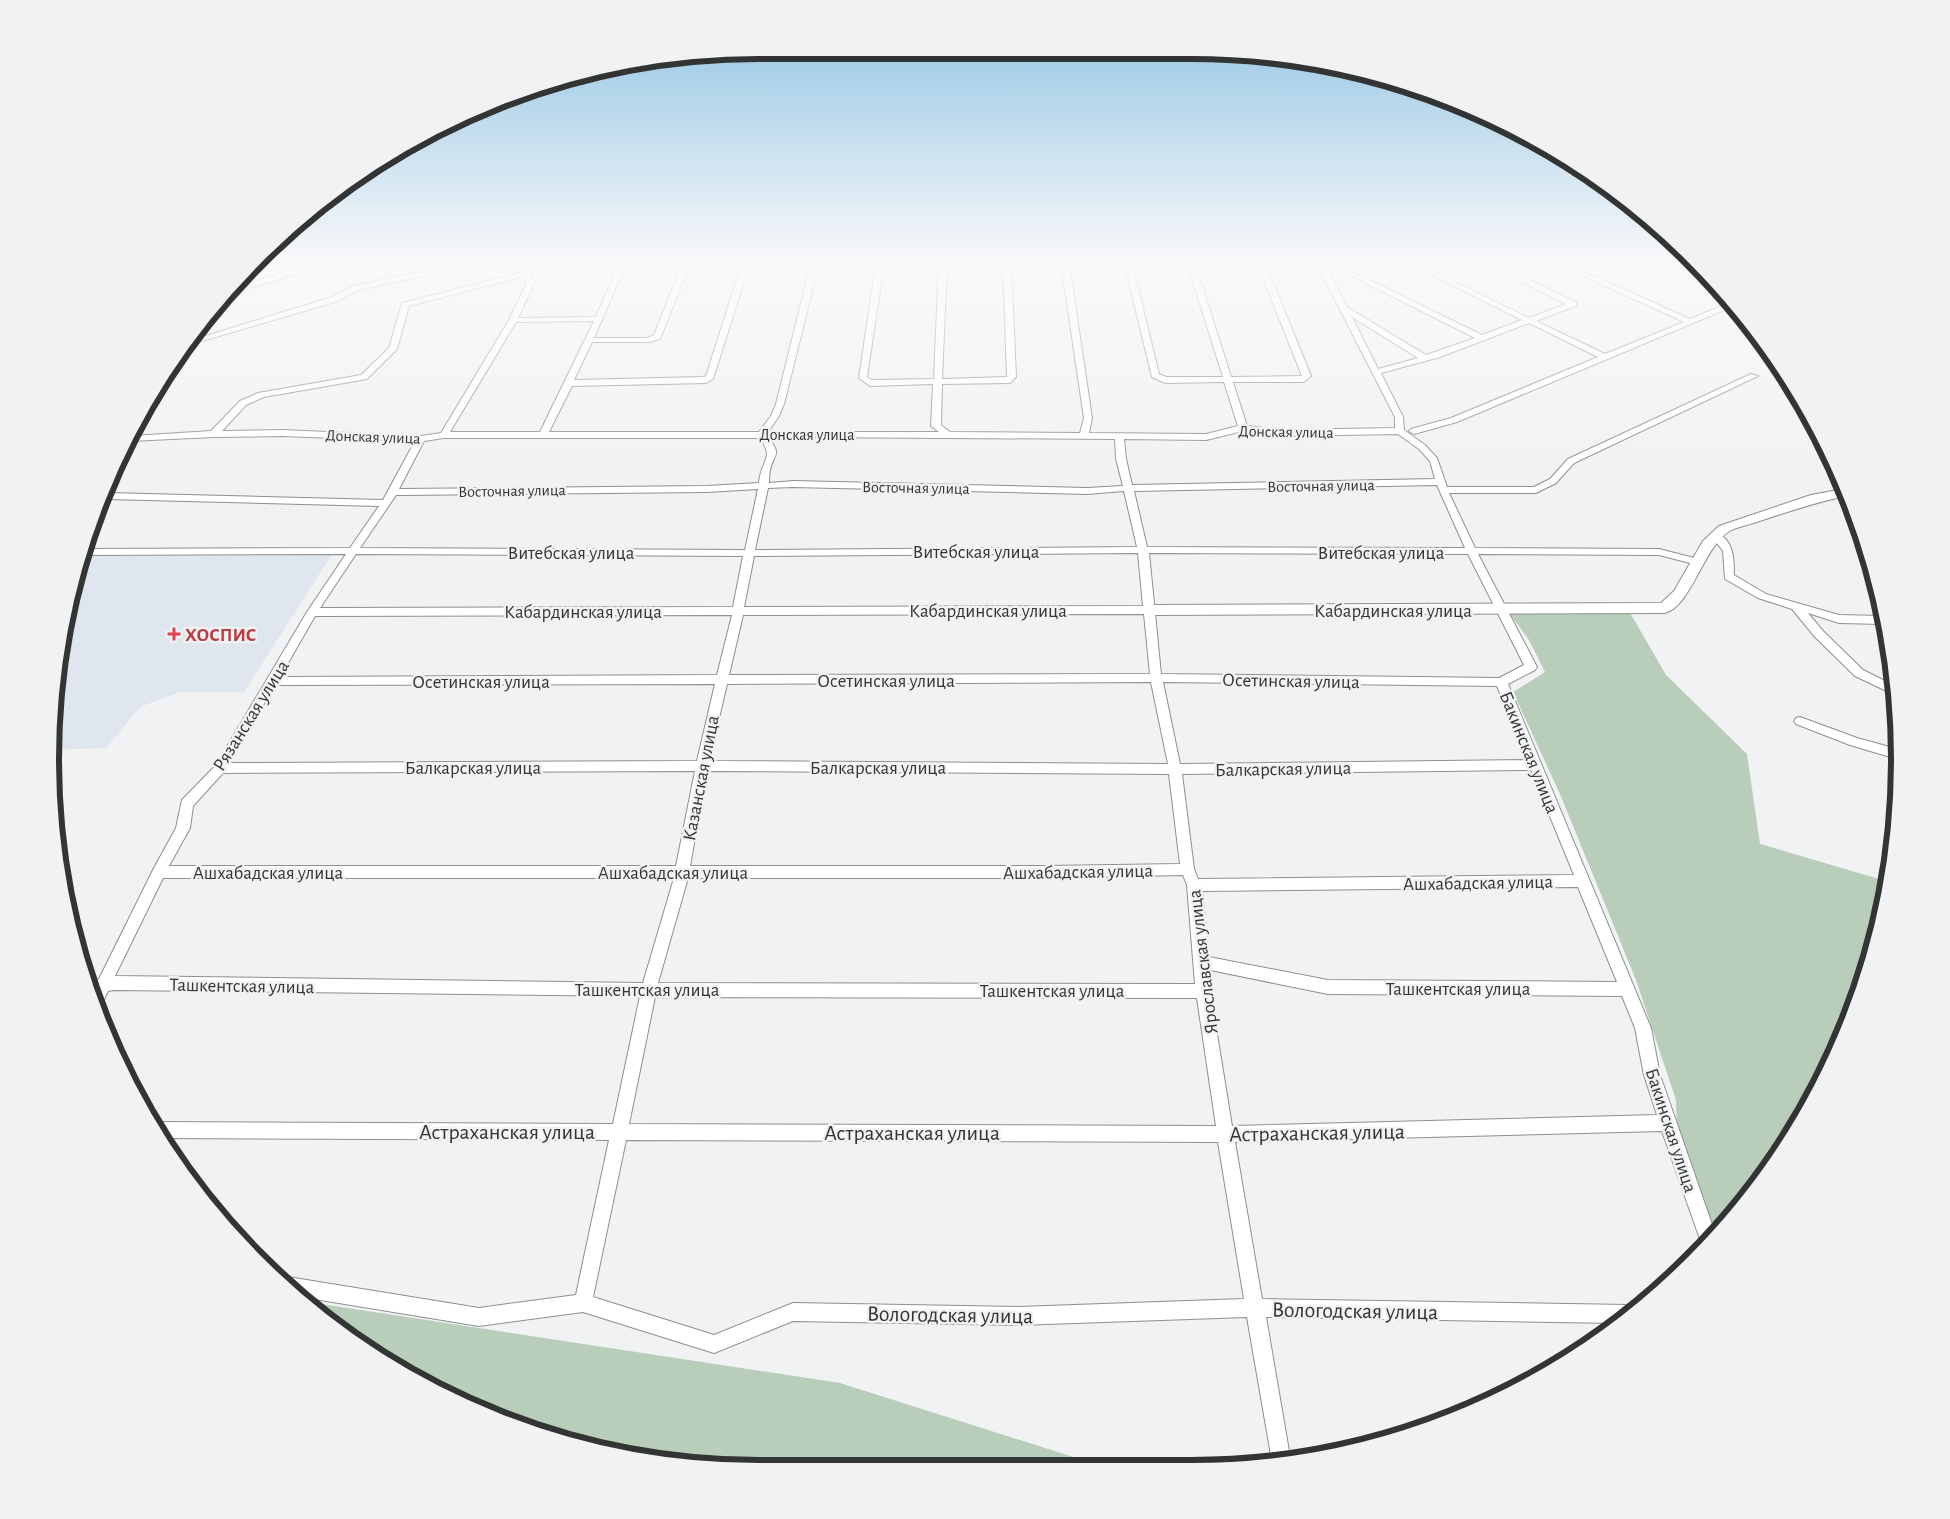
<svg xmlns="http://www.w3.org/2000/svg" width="1950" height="1519" font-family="'Alegreya Sans',sans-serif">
<rect width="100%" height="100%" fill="#f1f2f3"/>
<path fill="#e0e6ee" d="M332,554L244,692H180L140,707L106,748L51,750L74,576L83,556Z"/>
<path fill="#b8cdba" d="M1629,611L1666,675L1747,754L1760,844L1886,881L1876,943L1827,1073L1754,1191L1713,1234L1677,1137L1676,1100L1636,980L1560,794L1513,692L1545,672L1529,640L1510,614Z
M308,1302L840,1383L1108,1468L759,1469L621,1455L488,1415L365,1349Z"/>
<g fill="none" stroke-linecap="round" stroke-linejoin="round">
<g stroke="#8e8f90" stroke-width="2">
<path id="minor" d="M454,263H463L460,265L515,263L511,265L449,270L359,290L338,301L192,344L196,339L332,297L354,286L447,266Z
M526,263H534L530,273L535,282L518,318L596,317L619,263H683L689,266L660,339L649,342H592L574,380L704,377L706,376L742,263H750L713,379L706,383L572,386L549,432H759L771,416L776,404L811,263H819L784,404L779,416L768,432H939L931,426L933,384L870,386L859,378L876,263H884L867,377L872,380L934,379L939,263H947L942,379L1007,377L1003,263H1011L1016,377L1010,383L942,384L941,425L950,432L1080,433L1084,418L1061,263H1069L1092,418L1089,433L1206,434L1238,426L1224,382L1165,383L1152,377L1124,263H1132L1159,374L1166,377H1223L1187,263H1195L1231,377L1302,376L1257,263H1265L1311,376L1304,382H1233L1247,426L1279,430L1395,428V417L1316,263H1324L1347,307L1426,355L1475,338L1326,263H1335L1482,335L1522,320L1407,263H1416L1529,318L1566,304L1484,263H1493L1576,302V306L1536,321L1605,354L1684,322L1555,263H1565L1690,319L1731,302L1734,306L1457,422L1414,434L1409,431L1411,429L1451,418L1598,357L1529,323L1440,357L1381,373L1403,417L1404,430L1425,445L1437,458L1447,487H1534L1550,479L1568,459L1751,374L1758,376L1574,463L1556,483L1536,493H1449L1475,548L1659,549L1702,560L1703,562L1698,565L1659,555L1478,554L1537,667L1535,670L1508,684L1651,1028L1660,1075L1715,1233L1702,1245L1662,1131L1235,1142L1262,1299L1628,1305L1635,1309L1616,1323L1266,1317L1290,1457L1272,1461L1247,1317L1018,1325L793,1321L714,1353L583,1312L479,1326L302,1297L282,1280L288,1277L479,1308L576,1295L609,1140L163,1138L152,1124L157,1122L613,1124L640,996L114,990L108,991L102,1004L100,1005L90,980L99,979L154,868L176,828L182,800L216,765L307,612L346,554L83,555L85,549L350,548L379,506L106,499L108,493L383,500L415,441L282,436L214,437L130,441L132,436L211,431L240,401L258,393L361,375L389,348L402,303L523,272ZM678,266L681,267L654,335L648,338H594L625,267ZM524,276L527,282L509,320L441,433L421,436L282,430L222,431L246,405L264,397L367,379L397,349L409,306ZM1352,317L1418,358L1378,369ZM594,321L540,432H450L516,322ZM1243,431L1279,436L1398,434L1419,449L1430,461L1435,479L1132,485L1126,459L1124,439L1206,440ZM802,437L1115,439L1116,459L1123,486L1087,488L793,481L769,483C769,479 769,474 770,470C774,453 782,456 769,438ZM444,438H760C775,459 761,459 759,483L707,486L399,489L424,441ZM1437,485L1465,548L1147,547L1134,491ZM793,487L1087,494L1124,491L1137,547L755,550L768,488ZM758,489L745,550L360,548L396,495L707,492ZM1138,553L1143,606L744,607L754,556ZM1149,553L1468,554L1524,665L1499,678L1161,674ZM356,554L743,556L733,607L320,608ZM1144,614L1150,674L729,675L743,615ZM732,615L717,675L280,677L315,616ZM1151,682L1168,764L709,761L727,684ZM1163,682L1497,686L1527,760L1180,764ZM715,684L697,761L229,763L275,685ZM1531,770L1574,875L1198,879L1194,869L1182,774ZM695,771L676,866H169L190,828L193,806L223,773ZM707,771L1169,774L1180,864L1047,866H690ZM1183,875L1187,885L1195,984L658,983L688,878H1047ZM163,878H674L643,983L115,976ZM1578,887L1617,982L1328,980L1209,957L1202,891ZM1210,970L1328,994L1622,996L1635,1028L1644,1075L1657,1115L1232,1126L1210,991ZM655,997L1197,998L1216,1126L629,1124ZM626,1140L1218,1142L1244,1299L1018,1307L793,1303L714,1335L593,1297Z
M1649,263H1660L1712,280L1718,286H1712Z
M1716,533C1734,539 1734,560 1734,575L1766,594L1839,615L1882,616L1883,624L1839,623L1808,613L1823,631L1863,670L1895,686V695L1855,676L1815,637L1792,609L1758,598L1725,579L1723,551L1711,536Z
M1800,717L1857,738L1897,749V759L1850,745L1796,724L1794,721L1796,718Z"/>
</g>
<g stroke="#8e8f90" stroke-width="2">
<path id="tertiary" d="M312,263H326L324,265L230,294L236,287Z
M1843,489L1846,496C1816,502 1787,512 1757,522C1748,525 1736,527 1728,532C1703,549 1691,606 1665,613L1148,615L1143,613L1141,610L1143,607L1148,605L1661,603L1674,591L1703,541L1719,526L1811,495Z"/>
</g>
<use href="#minor" fill="#fff" fill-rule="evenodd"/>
<use href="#tertiary" fill="#fff" fill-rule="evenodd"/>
</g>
<linearGradient id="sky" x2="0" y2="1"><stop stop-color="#8dc2e2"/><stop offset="0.55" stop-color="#f9f9fa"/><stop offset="1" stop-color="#f9f9fa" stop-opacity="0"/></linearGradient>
<rect width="1950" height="475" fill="url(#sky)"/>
<path fill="#e0444e" stroke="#f1f2f3" stroke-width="2" d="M171.5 626.5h5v5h5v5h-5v5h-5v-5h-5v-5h5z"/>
<g text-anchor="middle" stroke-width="5" stroke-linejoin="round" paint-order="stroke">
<g font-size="16" fill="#333434" stroke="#f1f2f3">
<text transform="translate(1286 431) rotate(1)" y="6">Донская улица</text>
<text x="807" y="440">Донская улица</text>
<text transform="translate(373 436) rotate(2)" y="6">Донская улица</text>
<text transform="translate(1321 485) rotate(-1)" y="6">Восточная улица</text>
<text transform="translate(916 487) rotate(1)" y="6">Восточная улица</text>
<text transform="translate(512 490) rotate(-1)" y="6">Восточная улица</text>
</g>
<g font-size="19" fill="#333434" stroke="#f1f2f3">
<text x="976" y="558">Витебская улица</text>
<text x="571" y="559">Витебская улица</text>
<text x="1381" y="559">Витебская улица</text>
<text x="988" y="617">Кабардинская улица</text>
<text x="1393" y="617">Кабардинская улица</text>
<text x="583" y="618">Кабардинская улица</text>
<text x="886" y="687">Осетинская улица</text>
<text transform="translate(1291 680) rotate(1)" y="7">Осетинская улица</text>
<text x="481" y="688">Осетинская улица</text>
<text transform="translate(250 715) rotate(-58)" y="7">Рязанская улица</text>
<text transform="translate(1530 752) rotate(68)" y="7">Бакинская улица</text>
<text x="473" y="774">Балкарская улица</text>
<text x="878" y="774">Балкарская улица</text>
<text transform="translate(1283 768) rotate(-1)" y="7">Балкарская улица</text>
<text transform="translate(700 778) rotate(-79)" y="7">Казанская улица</text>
<text transform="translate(1078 871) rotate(-1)" y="7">Ашхабадская улица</text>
<text x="268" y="879">Ашхабадская улица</text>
<text x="673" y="879">Ашхабадская улица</text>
<text transform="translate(1478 882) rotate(-1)" y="7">Ашхабадская улица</text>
<text transform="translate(1202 962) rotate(-97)" y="7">Ярославская улица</text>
<text transform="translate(242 985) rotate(1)" y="7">Ташкентская улица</text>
<text x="1458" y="995">Ташкентская улица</text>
<text x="647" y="996">Ташкентская улица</text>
<text x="1052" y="997">Ташкентская улица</text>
<text transform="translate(1672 1130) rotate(72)" y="7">Бакинская улица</text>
</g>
<g font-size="19" font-weight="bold" fill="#be3a42" stroke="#f1f2f3" text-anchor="start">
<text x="185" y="641">ХОСПИС</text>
</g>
<g font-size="22" fill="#333434" stroke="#f1f2f3">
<text x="507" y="1139">Астраханская улица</text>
<text x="912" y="1140">Астраханская улица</text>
<text transform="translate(1317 1132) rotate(-1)" y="8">Астраханская улица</text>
<text transform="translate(1355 1310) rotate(1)" y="8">Вологодская улица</text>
<text transform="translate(950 1314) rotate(1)" y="8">Вологодская улица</text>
</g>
</g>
<path d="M0 0H1950V1519H0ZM759 59H1191A700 700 0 0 1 1891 759V760A700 700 0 0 1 1191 1460H759A700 700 0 0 1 59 760V759A700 700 0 0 1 759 59Z" fill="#f1f2f3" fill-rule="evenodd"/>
<path fill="none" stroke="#333434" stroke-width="6" d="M759 59H1191A700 700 0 0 1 1891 759V760A700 700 0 0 1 1191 1460H759A700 700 0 0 1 59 760V759A700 700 0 0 1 759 59Z"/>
</svg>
